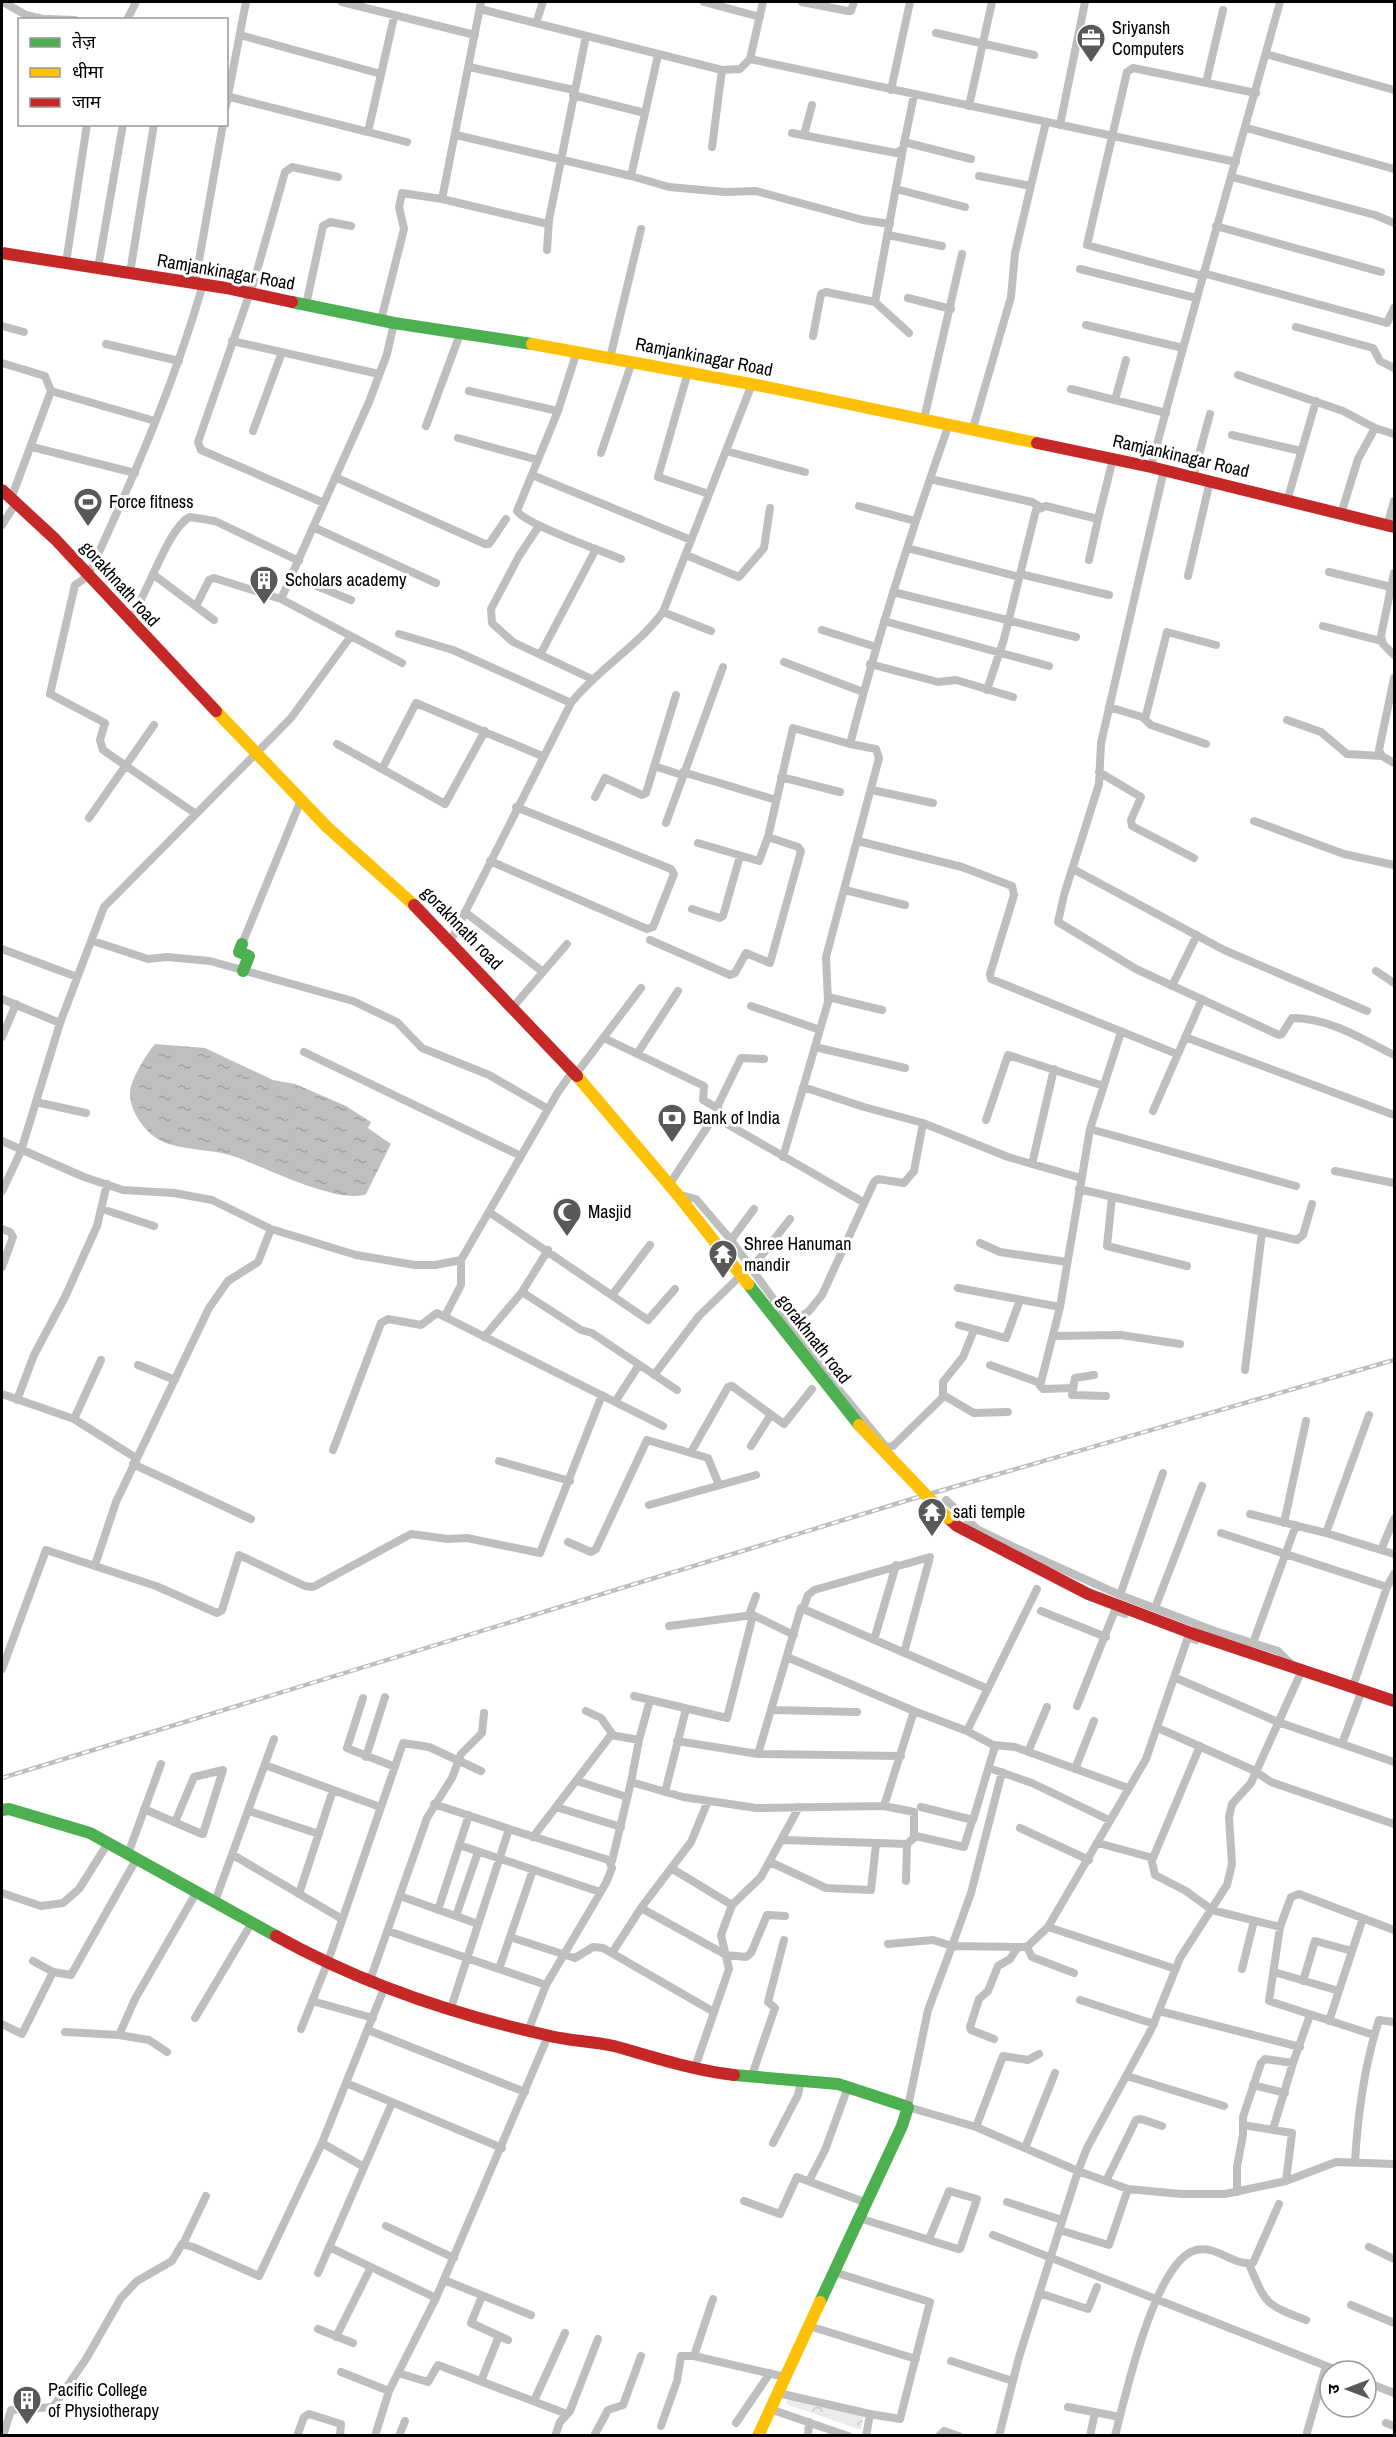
<svg xmlns="http://www.w3.org/2000/svg" width="1396" height="2437" font-family="'Archivo Narrow','Noto Sans Devanagari',sans-serif">
<defs>
<pattern id="park-crowns" width="20" height="18" patternUnits="userSpaceOnUse" patternTransform="scale(1.5)"><rect width="20" height="18" fill="#ececec"/><path d="M2 6a3 3 0 1 1 6 0M12 15a3 3 0 1 1 6 0" fill="none" stroke="#c9c9c9"/></pattern>
<pattern id="water-ripples" width="26" height="14" patternUnits="userSpaceOnUse" patternTransform="scale(1.5)"><rect width="26" height="14" fill="#bfbfbf"/><path d="M2 4q2-2 4 0t4 0M15 11q2-2 4 0t4 0" fill="none" stroke="#a2a2a2"/></pattern>
</defs>
<rect width="100%" height="100%" fill="#fff"/>
<path fill="url(#park-crowns)" d="M790,2394L864,2413L861,2430L786,2404Z"/>
<path fill="url(#water-ripples)" d="M155,1044L205,1048L273,1080L295,1084L346,1106L371,1122L368,1128L391,1144L366,1194C339,1205 264,1167 236,1157C214,1149 190,1151 169,1144C149,1139 129,1113 130,1092C131,1079 147,1053 155,1044Z"/>
<g fill="none" stroke-linecap="round" stroke-linejoin="round">
<path stroke="#bebebe" stroke-width="8" d="M3,2L26,15L47,20
M342,2L475,35
M704,2L760,17
M802,2L848,11H851L854,2
M480,9L722,70L740,69L750,59L1236,162
M47,19L75,20
M127,20L136,2
M536,23L543,2
M936,33L1034,55
M240,35L381,74
M1266,54L1394,90
M750,59L763,2
M469,67L574,90
M1206,83L1223,10
M891,90L910,2
M573,95L645,113
M226,96L368,132L394,17
M226,106L246,2
M969,106L992,2
M1060,125L1085,2
M1247,128L1394,169
M368,132L407,142
M792,133L896,153L903,149L914,95
M456,135L631,176L669,187L725,192L756,191L863,220L890,224
M804,135L812,105
M904,142L971,159
M712,147L722,70
M631,176L658,55
M979,176L1031,186
M1232,177L1375,215L1394,223
M896,189L965,207
M442,199L481,2
M1216,226L1381,272
M888,235L942,246
M547,250L549,220L586,36
M66,263L87,124
M98,268L123,124
M1080,269L1196,298
M130,273L154,124
M1203,273L1387,323L1394,308
M1202,276L1087,245L1127,72L1133,68L1256,93
M195,283L223,124
M908,298L951,309
M875,302L903,149
M306,305L323,226L330,222L351,226
M381,320L404,229L399,207L402,193L442,199L548,224
M1086,325L1183,348
M2,326L24,332
M1296,327L1373,348L1380,361L1394,368
M813,336L821,294L826,292L875,302L909,333
M232,341L379,374
M106,344L179,361
M577,351L558,411L517,511C525,524 602,551 621,559
M610,358L641,229
M2,363L45,376L51,391
M688,372L658,477L709,494
M1238,375L1343,411L1375,428L1394,434
M1071,389L1166,413
M469,391L558,411
M1115,400L1126,360
M924,419L962,254
M426,426L460,334
M973,428L1011,297L1015,253L1046,122
M253,431L282,352
M1232,435L1301,451
M458,438L538,460
M32,447L135,473
M726,451L805,472
M601,453L632,362
M1151,467C1192,311 1237,157 1280,2
M1164,470L1101,743L1099,784L1064,895L1058,922L1136,969L1279,1035L1282,1034L1292,1018C1330,1018 1362,1039 1394,1055
M532,475L691,540
M335,477L485,544H489L506,519
M1193,477L1210,414
M930,479L1032,502L1042,508
M11,499L51,391L155,421
M1287,501L1316,401
M324,503L201,450L198,442L255,278L285,172L292,167L338,177
M859,506L915,521
M1341,514L1358,459L1375,428
M2,525L16,503
M539,526L519,556L491,609L492,623L513,642L592,679
M1387,526L1394,501
M313,527L436,583
M907,548L1019,577
M686,555L739,577L764,548L770,508
M1089,560L1098,519
M1329,572L1391,587
M1394,573L1381,636L1383,644L1394,655
M1020,574L1109,595
M154,575L214,620
M292,576L351,600
M1188,576L1210,481
M893,592L1076,637
M281,599L369,402L387,354L394,323
M196,606L209,580L214,578L281,599L402,663
M663,612L711,631
M129,621C147,596 168,527 190,517L215,521L299,561
M884,621L1049,666
M1323,626L1381,641
M822,630L876,647
M399,634L453,650L571,703
M541,653L596,549
M784,662L863,692
M870,664L938,682L956,680L1013,697
M1394,678L1379,750L1382,756L1394,763
M987,690L1004,639L1036,510L1046,506L1098,519L1113,459
M50,694L75,585L88,576C132,481 174,385 203,284
M54,696L105,723L100,740L103,750L196,814
M1109,707L1142,717L1151,725L1206,744
M1145,719L1167,632L1216,645
M1287,720L1321,732L1347,754L1382,756
M337,744L445,804L485,731
M654,766L682,775
M382,769L416,703L542,756
M683,772L776,800
M1099,772L1141,797L1131,820L1132,826L1194,858
M781,777L840,792
M872,790L933,803
M595,797L605,778L642,795L646,793L676,695
M89,818L154,725
M1254,821L1344,854L1394,865
M666,823L723,667
M858,841L962,867L1012,886L1014,895L990,974L991,979L1177,1054
M698,843L759,861L768,837L793,728L850,744
M490,861L647,929L653,927L674,874L671,869L516,807
M1073,869L1224,950L1367,1011
M845,890L905,905
M692,909L720,918L723,916L740,856
M465,912L543,972
M650,940L730,975L735,973L746,953L770,963L801,851L798,847L768,837
M93,941L148,959L167,957L210,961L353,1001L397,1022L422,1048L489,1075L548,1109
M450,942L571,703C598,669 637,647 663,612L752,384
M242,944L301,800
M2,949L77,977
M1376,971L1394,983
M1172,986L1197,935
M828,997L882,1010
M2,999L60,1023
M751,1006L820,1030
M513,1007L567,944
M2,1037L16,1004
M1185,1037L1394,1115
M604,1038L704,1086L703,1100L719,1109L669,1185
M815,1047L905,1068
M304,1052L521,1156
M637,1054L678,991
M576,1074L641,988
M803,1087L864,1107L923,1123L1008,1157L1081,1178
M36,1102L86,1113
M717,1107L741,1058L764,1059
M1153,1111L1202,999
M715,1117L863,1202
M986,1120L1008,1055L1104,1086
M1090,1129L1296,1186
M2,1141L84,1177L123,1190L174,1193L212,1200L271,1229L356,1255L415,1265H435L461,1260L558,1092L573,1071
M783,1157L828,1002L826,957L879,758L876,749L850,744C878,635 912,529 949,424
M1032,1164L1054,1069
M1335,1171L1394,1183
M1079,1189L1297,1240L1303,1235L1312,1204
M2,1191L21,1151L60,1023L104,907L291,718L351,636
M677,1194L696,1199L731,1240L835,1385L886,1447L893,1446L943,1397V1382L963,1357L974,1330
M1112,1197L1107,1246L1187,1266
M102,1209L154,1226
M489,1212L648,1320L675,1289
M2,1229L10,1232L13,1237L2,1267
M731,1240L754,1209
M980,1243L1000,1252L1067,1262
M752,1268L790,1219
M958,1288L1060,1307
M522,1292L581,1330L592,1333L677,1390
M613,1294L650,1245
M445,1316L461,1285V1260
M792,1323L809,1311L822,1295L874,1182L878,1179L904,1183L914,1171L923,1123
M959,1325L1006,1338L1020,1300
M1053,1336L1121,1335L1180,1344
M484,1337L522,1292L548,1250
M138,1365L175,1380
M990,1365L1040,1383
M1245,1370L1262,1232
M654,1375L699,1316L735,1281
M1094,1375L1075,1378L1072,1395L1106,1396
M1073,1388L1043,1389L1040,1386L1060,1307L1090,1129L1121,1032
M2,1394L74,1419L136,1458
M943,1395L974,1413L1008,1412
M17,1400L34,1355L65,1297L97,1226L107,1184
M615,1402L639,1365
M74,1419L101,1360
M751,1446L770,1416
M333,1450L381,1323L388,1319L421,1325L437,1313L663,1426
M691,1452L728,1387L732,1386L784,1424L812,1389
M499,1461L570,1481
M133,1464L251,1519
M946,1500L977,1529L1018,1549L1120,1595L1215,1631L1278,1651L1293,1666
M649,1505L756,1475
M1250,1514L1326,1533L1394,1554
M1284,1523L1306,1421
M1221,1533L1387,1587
M1326,1533L1369,1415
M568,1542L591,1552L596,1549L647,1440L708,1458L719,1485
M1381,1550L1394,1519
M95,1565L116,1502L209,1308L228,1281L258,1262L271,1229
M1120,1595L1163,1473
M1155,1608L1202,1486
M803,1609L808,1595L814,1590L930,1557L904,1653
M1041,1611L1106,1637
M749,1615L756,1596
M669,1626L753,1615L794,1635
M874,1640L896,1565
M1196,1640L1188,1637L1146,1759L1048,1927L1027,1947L952,1946L928,2010L908,2107L976,2127L1078,2171L1087,2148L1151,2030L1180,1958L1227,1885L1232,1864L1229,1817L1232,1804L1251,1783L1302,1670
M1253,1643L1296,1525
M787,1657L914,1711
M2,1669L46,1550L156,1586L217,1613L222,1610L239,1555L305,1586L313,1587L411,1534L448,1539L467,1538L540,1553L602,1395
M1176,1678L1278,1722L1394,1762
M1353,1686L1387,1587L1394,1574
M634,1696L727,1718L753,1615
M363,1698L347,1748L395,1767
M1077,1706L1115,1610L1125,1614
M772,1710L857,1712
M586,1711L601,1718L613,1735
M1158,1728L1253,1770L1271,1782L1394,1824
M967,1731L1037,1589
M639,1740L650,1700
M677,1741L758,1754L801,1608L988,1689
M1342,1744L1362,1690
M994,1745L1015,1747L1128,1788
M1028,1752L1047,1707
M758,1754L901,1756
M366,1757L385,1697
M265,1765L380,1807
M989,1768L1032,1783L1109,1820
M1075,1769L1094,1721
M577,1781L627,1797
M665,1792L686,1709
M434,1804L509,1829
M884,1806L914,1812V1837
M556,1807L621,1827
M144,1809L202,1834H203L223,1770L194,1777L175,1822
M249,1811L319,1834
M1020,1828L1089,1860
M533,1837L611,1735L639,1740L631,1782
M783,1840L907,1844L916,1836L964,1847L972,1821
M1098,1843L1153,1858L1200,1746
M459,1845L600,1892
M128,1854L161,1764
M233,1855L342,1919
M1151,1858L1155,1875L1186,1891L1212,1910L1280,1927L1291,1897L1299,1894L1394,1930
M770,1862L826,1888L871,1890L876,1844
M671,1868L732,1905
M906,1881L907,1844
M2,1893L41,1906L63,1903L79,1889L108,1843
M299,1894L333,1790
M400,1896L478,1924
M214,1904L274,1739
M641,1908L726,1955L746,1957L751,1953L767,1915L785,1916
M438,1910L469,1815
M456,1916L478,1852
M1048,1927L1176,1969
M1280,1927L1269,2001L1374,2035
M388,1931L546,1985
M510,1937L575,1958L593,1947L603,1948L714,2012
M888,1944L933,1940L952,1946L971,1893L1002,1772
M1027,1947L1032,1957L1074,1973
M612,1953L641,1908L691,1842L708,1801
M33,1961L53,1972
M499,1969L533,1870
M1242,1969L1254,1921
M1274,1972L1339,1991
M370,1980L427,1818L452,1778L461,1754L482,1733L484,1713
M1303,1981L1315,1941L1352,1951
M385,1986L346,2083L502,2148
M1080,2000L1154,2024
M312,2001L373,2018
M450,2011L509,1829L612,1861L631,1782L683,1797L756,1808L884,1806L914,1711L967,1731L995,1746L973,1820L921,1807
M1159,2011L1300,2047
M195,2018L251,1924
M1329,2021L1363,1918
M2,2024L22,2034L53,1972L71,1975L137,1858
M301,2029L327,1964L403,1743L429,1747L481,1771
M368,2030L525,2092
M528,2031L546,1985L606,1883L612,1868L609,1861
M65,2032L119,2035L135,1999L196,1893
M119,2035L149,2040L167,2052
M994,2039L971,2030L970,2027L979,1999L988,1991L998,1966L1010,1959L1017,1948
M694,2070L729,1969L721,1935L732,1905L761,1877L799,1807
M1127,2076L1224,2106
M751,2078L775,2008L768,2002L784,1940
M1253,2085L1285,2093
M1243,2125L1292,2133L1286,2181
M976,2127L1003,2056L1028,2060L1039,2054
M1273,2129L1293,2063
M322,2143L364,2167
M773,2143L798,2095L801,2081
M1025,2148L1055,2073
M1355,2161C1358,2113 1364,2066 1379,2020L1394,2022
M809,2181L825,2150L848,2087
M1106,2181L1136,2120L1141,2119L1162,2126
M1237,2192V2166L1243,2135V2117L1261,2063L1265,2059L1293,2063L1310,2015
M744,2201L780,2214L797,2177L867,2203
M1007,2202L1062,2220
M859,2218L958,2249H960L977,2199L949,2191L929,2239
M386,2226L454,2258
M1059,2230L1109,2245L1128,2189
M993,2235L1339,2371
M183,2244L206,2196
M329,2247L436,2298
M1369,2247L1394,2259
M1249,2264C1266,2304 1264,2304 1306,2320
M834,2272L930,2302L900,2419L870,2414L866,2436
M318,2273L392,2103
M444,2280L531,2315
M1039,2293L1088,2309L1097,2287
M482,2296L471,2323L508,2340
M713,2299L694,2356L785,2377
M1351,2305L1394,2323
M809,2326L916,2359
M318,2329L353,2343
M336,2337L371,2267
M951,2361L1013,2381
M341,2372L389,2391
M398,2373L428,2382L438,2365L567,2414
M481,2381L499,2336
M1366,2382L1394,2393
M778,2393L870,2414
M534,2401L565,2333
M1068,2407L1120,2417
M770,2409L848,2436
M736,2423L770,2373
M1386,2423L1394,2426
M661,2426L677,2381L681,2356H694
M3,2436L11,2410L53,2407L86,2359L121,2298L137,2281L172,2261L182,2244L193,2247L259,2276L322,2143L346,2083
M297,2436L304,2417L309,2414L341,2424L340,2436
M375,2436L389,2391L436,2298L548,2036
M399,2436L405,2421
M555,2436L560,2422L570,2411L598,2339
M594,2436L608,2410L623,2405L641,2356
M808,2436L809,2422
M939,2436L944,2431L959,2436
M999,2436L1019,2357L1078,2171L1128,2189L1181,2194H1225L1286,2181L1336,2162L1394,2164
M1090,2436L1095,2412
M1115,2436C1125,2397 1155,2260 1196,2250C1217,2245 1233,2266 1253,2263L1279,2204
M1306,2436L1326,2366"/>
<path stroke="#4caf50" stroke-width="12" d="M292,302L394,323L532,344
M242,944L239,952L249,956L243,971
M748,1284L859,1425
M2,1810L9,1809L90,1833L276,1936
M734,2075L838,2084L908,2107L902,2126L820,2302"/>
<path stroke="#ffc107" stroke-width="12" d="M532,344L767,387L1037,443
M216,711L327,827L414,905
M577,1076L677,1194L748,1284
M758,2436L820,2302"/>
<path stroke="#c62828" stroke-width="12" d="M2,253L226,288L292,302
M1037,443L1151,467L1394,527
M2,490L55,539L216,711
M414,905L577,1076
M948,1518L957,1526L1088,1594L1191,1633L1394,1701
M276,1936C360,1983 452,2014 546,2035C568,2041 591,2041 614,2046C654,2057 692,2070 734,2075"/>
<g stroke="#bebebe" stroke-width="4.5">
<path id="rail" d="M2,1778L912,1499L1394,1360"/>
</g>
<use href="#rail" stroke="#fff" stroke-width="2" stroke-dasharray="7" stroke-linecap="butt"/>
<path stroke="#ffc107" stroke-width="12" d="M859,1425L948,1518"/>
</g>
<defs>
<g id="office-pin" transform="scale(1.5)"><path d="M0 17L-7.5 6A9.5 9.5 0 1 1 7.5 6Z" fill="#595959" stroke="#fff"/><path d="M-6-3h4V-5.5h4V-3h4V5H-6ZM-1-4.5V-3h2v-1.5ZM-6 0V1H6V0Z" fill="#fff"/></g>
<g id="stadium-pin" transform="scale(1.5)"><path d="M0 17L-7.5 6A9.5 9.5 0 1 1 7.5 6Z" fill="#595959" stroke="#fff"/><path d="M0-5a6.5 5 0 1 0 0 10a6.5 5 0 1 0 0-10ZM-3.5-1.8h7v3.6h-7Z" fill="#fff"/></g>
<g id="building-pin" transform="scale(1.5)"><path d="M0 17L-7.5 6A9.5 9.5 0 1 1 7.5 6Z" fill="#595959" stroke="#fff"/><path d="M-4-6H4V6H1V3H-1V6H-4ZM-2.5-4.3h1.7v1.8h-1.7ZM.8-4.3h1.7v1.8H.8ZM-2.5-1h1.7V.8h-1.7ZM.8-1h1.7V.8H.8Z" fill="#fff"/></g>
<g id="bank-pin" transform="scale(1.5)"><path d="M0 17L-7.5 6A9.5 9.5 0 1 1 7.5 6Z" fill="#595959" stroke="#fff"/><path d="M-6-4H6V4H-6ZM0-2.3a2.3 2.3 0 1 0 0 4.6a2.3 2.3 0 1 0 0-4.6Z" fill="#fff"/></g>
<g id="mosque-pin" transform="scale(1.5)"><path d="M0 17L-7.5 6A9.5 9.5 0 1 1 7.5 6Z" fill="#595959" stroke="#fff"/><path d="M3.5-4.9A6 6 0 1 0 3.5 4.9A5 5 0 1 1 3.5-4.9Z" fill="#fff"/></g>
<g id="temple-pin" transform="scale(1.5)"><path d="M0 17L-7.5 6A9.5 9.5 0 1 1 7.5 6Z" fill="#595959" stroke="#fff"/><path d="M0-6L5-2H3V0L6.5 2.5H4V6H1.5V3h-3V6H-4V2.5H-6.5L-3 0V-2H-5Z" fill="#fff"/></g>
</defs>
<g fill-rule="evenodd">
<use href="#office-pin" x="1091" y="38"/>
<use href="#stadium-pin" x="88" y="502"/>
<use href="#building-pin" x="264" y="580"/>
<use href="#bank-pin" x="672" y="1118"/>
<use href="#mosque-pin" x="567" y="1212"/>
<use href="#temple-pin" x="723" y="1254"/>
<use href="#temple-pin" x="932" y="1512"/>
<use href="#building-pin" x="27" y="2400"/>
</g>
<g text-anchor="middle" stroke-width="6" stroke-linejoin="round" paint-order="stroke">
<g font-size="18" fill="#000" stroke="#fff" text-anchor="start">
<text x="1112" y="34">Sriyansh<tspan x="1112" dy="21">Computers</tspan></text>
<text x="109" y="508">Force fitness</text>
<text x="285" y="586">Scholars academy</text>
<text x="693" y="1124">Bank of India</text>
<text x="588" y="1218">Masjid</text>
<text x="744" y="1250">Shree Hanuman<tspan x="744" dy="21">mandir</tspan></text>
<text x="953" y="1518">sati temple</text>
<text x="48" y="2396">Pacific College<tspan x="48" dy="21">of Physiotherapy</tspan></text>
</g>
<g font-size="18" fill="#000" stroke="#fff">
<text transform="translate(226 272) rotate(10)" y="6">Ramjankinagar Road</text>
<text transform="translate(704 357) rotate(11)" y="6">Ramjankinagar Road</text>
<text transform="translate(1181 456) rotate(13)" y="6">Ramjankinagar Road</text>
<text transform="translate(120 584) rotate(48)" y="6">gorakhnath road</text>
<text transform="translate(462 928) rotate(46)" y="6">gorakhnath road</text>
<text transform="translate(814 1339) rotate(52)" y="6">gorakhnath road</text>
</g>
</g>
<rect width="1396" height="2437" fill="none" stroke="#000000" stroke-width="6"/>
<rect x="18" y="18" width="210" height="108" fill="#ffffff" stroke="#999999" stroke-width="1.5"/>
<rect x="30" y="38" width="30" height="9" fill="#4caf50" stroke="#999999" stroke-width="1.5"/>
<text x="72" y="48" font-size="18" fill="#000000">तेज़</text>
<rect x="30" y="68" width="30" height="9" fill="#ffc107" stroke="#999999" stroke-width="1.5"/>
<text x="72" y="78" font-size="18" fill="#000000">धीमा</text>
<rect x="30" y="98" width="30" height="9" fill="#c62828" stroke="#999999" stroke-width="1.5"/>
<text x="72" y="108" font-size="18" fill="#000000">जाम</text>
<g transform="translate(1348 2389) rotate(270)"><circle r="28" fill="#ffffff" stroke="#999999" stroke-width="1.5"/>
<path d="M0-4.5L10 22L0 15L-10 22Z" fill="#595959"/>
<text y="-9" font-size="16" font-weight="bold" text-anchor="middle" fill="#000000">उ</text>
</g>
</svg>
